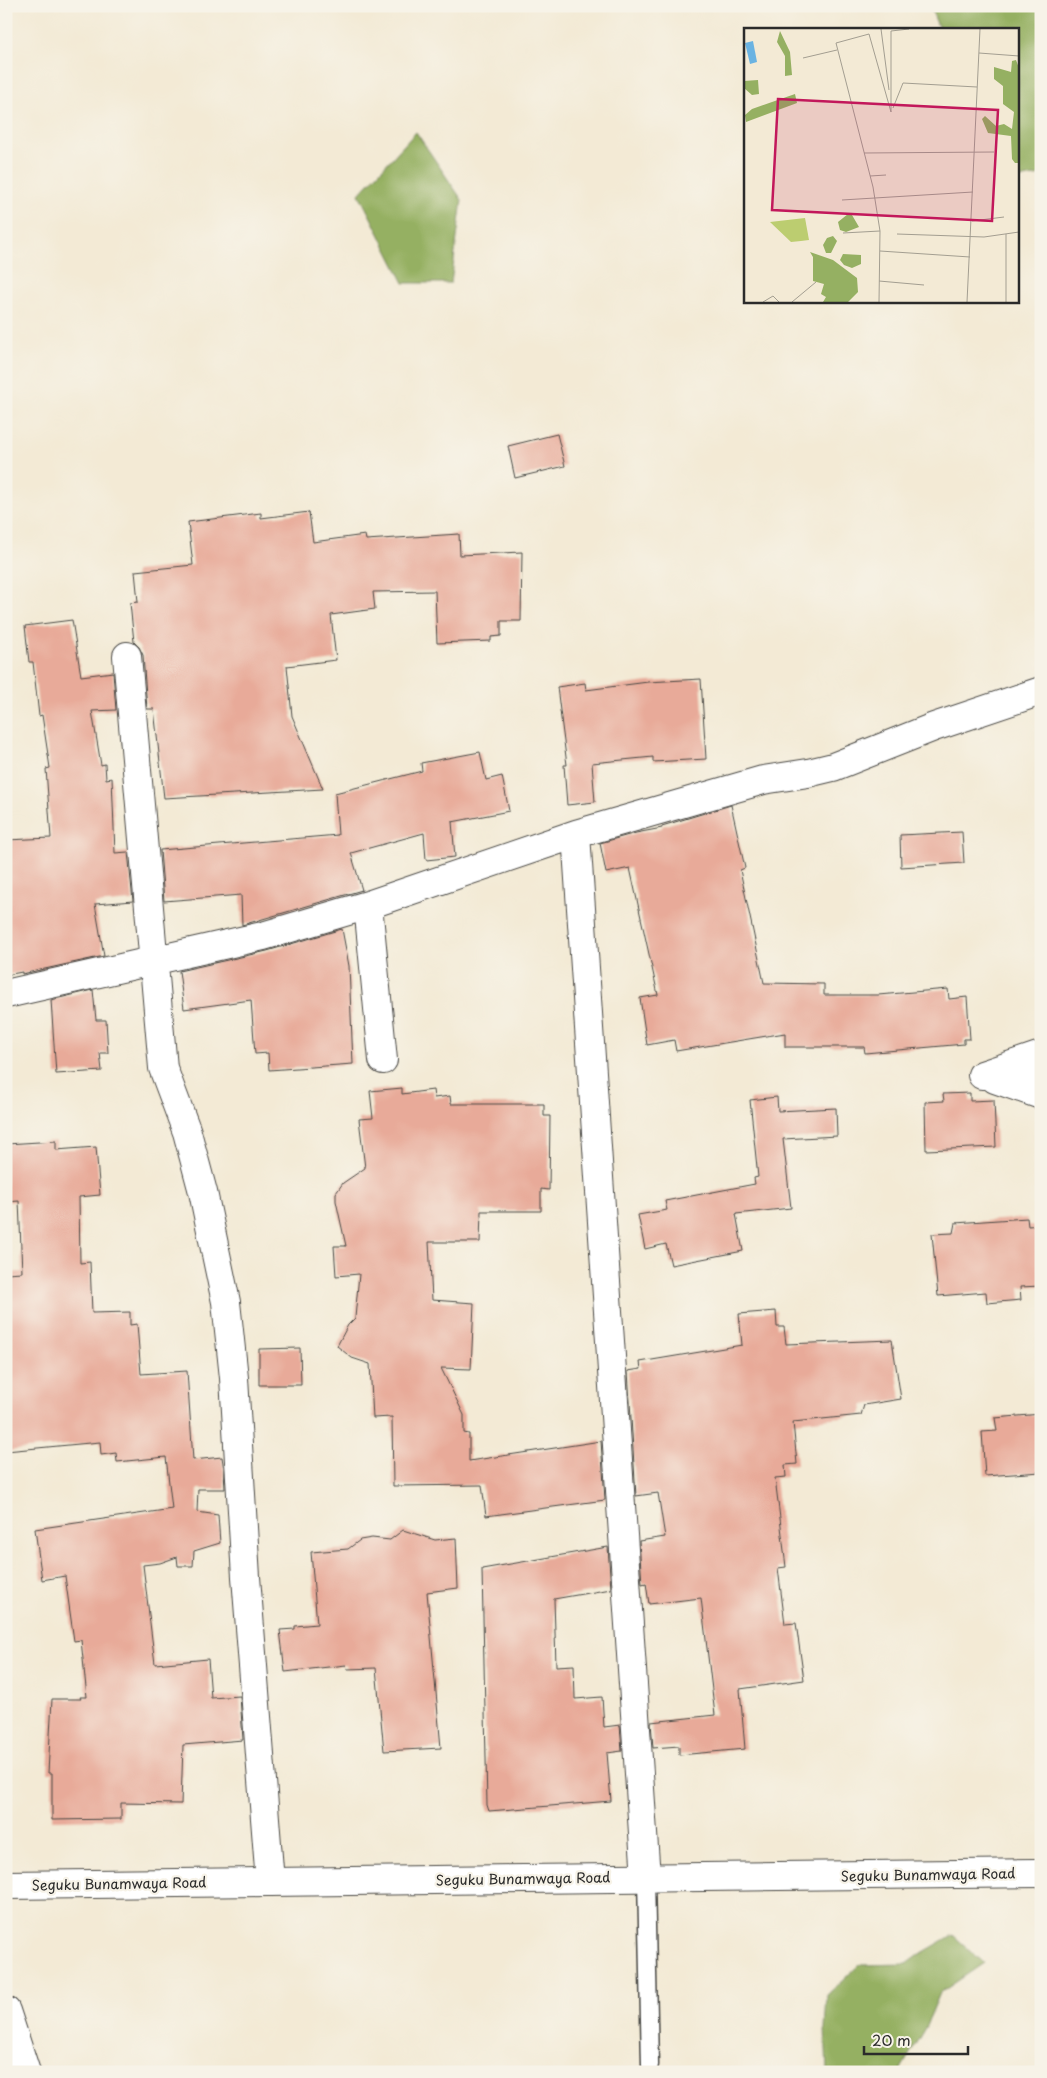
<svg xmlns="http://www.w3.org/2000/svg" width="1047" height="2078" font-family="'Playpen Sans',sans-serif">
<rect width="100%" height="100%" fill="#f7f3e8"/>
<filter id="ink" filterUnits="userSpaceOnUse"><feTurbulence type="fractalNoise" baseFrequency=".02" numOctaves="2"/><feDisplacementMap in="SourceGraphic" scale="10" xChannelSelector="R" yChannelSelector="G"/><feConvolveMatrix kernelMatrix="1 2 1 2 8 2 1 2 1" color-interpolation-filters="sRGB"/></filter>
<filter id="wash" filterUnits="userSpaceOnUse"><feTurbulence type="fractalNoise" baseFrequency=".0096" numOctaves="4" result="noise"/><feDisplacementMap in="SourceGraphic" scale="20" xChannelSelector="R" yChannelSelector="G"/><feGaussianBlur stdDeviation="1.12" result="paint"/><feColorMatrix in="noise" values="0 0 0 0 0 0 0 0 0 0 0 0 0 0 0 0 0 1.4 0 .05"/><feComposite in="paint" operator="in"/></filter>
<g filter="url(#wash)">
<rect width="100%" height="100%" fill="#f3ead5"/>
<path fill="#95b062" stroke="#606e46" d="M930,6H1041V175L1018,179V29H939Z
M416,132L462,200L451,283H404L359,194Z
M953,1935L984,1963L940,1993L926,2026L901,2069L902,2072H827L825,2029L827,1995L859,1965L907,1964L922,1953Z"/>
<g id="blocks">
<path fill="#e8aa99" d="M557,434L565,466L515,478L508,446Z
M309,512L313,542L365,535L366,540L459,534L460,555L522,552L521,621H501V636L491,637V641L437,643L435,591L373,592L375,609L331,615L336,660L287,666L292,716L323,789L164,798L154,709H147L143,655L139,647L134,642L130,603L138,602L135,571L193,565L188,522L261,513V518Z
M72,620L81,676L113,672L116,710L92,711L101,765L105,764L106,779L112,778L115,853L128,852L133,901L95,904L104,956L22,974V972L6,975V840L51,838L46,769L50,768L42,715L39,716L33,662H29L25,626Z
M701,679L706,759L653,762V757L592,763L595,802L567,805L564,765H567L557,687L585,683L586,690L648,682Z
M480,752L486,780L502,776L509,811L452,822L455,857L426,860L424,833L351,853L362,890L242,925L241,895L164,901L160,850L338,835L335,793L422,771L421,763Z
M731,805L745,868L740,870L764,983L824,984V995H878L948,989L949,999L967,997L970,1039H964V1044L865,1053L864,1047H785V1033L676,1051L674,1040L647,1045L640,998L658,995L630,868L606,873L600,843L636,833L662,828V826Z
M962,832L964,863L901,867L900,835Z
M342,929L349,966L353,1064L269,1070L268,1053L255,1054L251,1000L184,1009L179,971L267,951Z
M93,990L96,1020H106L108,1053H100L102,1071L56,1074L51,1000Z
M402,1088V1094L433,1090L434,1098L450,1096L451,1104H544V1116H550L549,1190L541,1189V1211H481L480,1242H429L432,1300L474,1303L471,1369L441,1368L464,1415V1433L469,1434V1461L601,1441L605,1500L486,1516L482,1485L393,1486L392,1417L373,1418L370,1364L352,1358L337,1346L348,1325L355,1318L359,1274L336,1276L334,1246H346L336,1201V1193L343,1183L365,1168L359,1119L373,1118L370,1091Z
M970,1093V1101L994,1100L996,1147L926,1150L925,1102L944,1101L943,1094Z
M777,1097L778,1111L836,1108L837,1136L783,1139L791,1208L736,1214L743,1251L671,1265L666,1244L645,1249L638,1215L667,1210L665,1201L755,1184L754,1178L758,1177L750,1100Z
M56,1141V1150L96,1147L100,1195L79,1197L80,1263L90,1262L92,1313L130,1312V1325L137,1324L141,1374L187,1371L193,1460L222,1457L224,1470L225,1489H198L197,1512L218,1515L220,1543L194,1551L193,1566H178L177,1557L160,1563L143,1565L155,1664L208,1659L211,1698L240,1696L243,1740L183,1745L181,1804L121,1803V1819L52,1820V1773H48L52,1699H81L80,1697H87L81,1640L74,1641L65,1576L42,1580L35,1529L172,1509L166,1457L117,1462L116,1453L101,1455L100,1442L6,1451V1273L22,1272L19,1201L6,1202V1144Z
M1027,1218L1028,1226L1041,1225V1286L1020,1287L1021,1300L987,1303L986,1292L938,1296L932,1234L953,1233L955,1223Z
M776,1311L777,1327H784L786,1344L892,1340L901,1399L864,1405L861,1415L793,1422L797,1464L785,1465L786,1477L775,1478L786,1567L778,1568L785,1624L796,1623L804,1680L740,1689L745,1749L679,1755V1746L653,1748L651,1722L715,1715L701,1598L649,1604L646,1583L642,1584L639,1541L665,1537L658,1493L636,1496L628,1371L641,1369L640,1362L742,1345L739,1314Z
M300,1348L301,1385H259V1349Z
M1041,1414V1472L985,1476L982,1432L997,1431L995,1418Z
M403,1530L435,1540L456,1538L458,1588L427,1592L441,1748L384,1751L376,1668L347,1669L346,1665L285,1672L280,1630L295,1629V1626L317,1624L311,1552L348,1549L360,1540L372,1538L390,1540Z
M608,1547L611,1589L554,1599L556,1666L574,1665L575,1699L602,1697L604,1727L620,1725L622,1751L607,1753L611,1801L489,1811L487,1805L482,1569Z"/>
</g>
</g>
<g filter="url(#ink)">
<use href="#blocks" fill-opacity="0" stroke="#494844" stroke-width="1"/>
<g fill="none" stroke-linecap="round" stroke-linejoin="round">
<g stroke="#494844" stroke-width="19">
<path id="service" d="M646,1878L650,2065"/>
</g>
<g stroke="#494844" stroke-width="30">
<path id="minor" d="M127,656L163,1068L187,1132L203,1192L226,1302L234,1378L246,1577L270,1882
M576,834L646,1878
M368,905L383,1060
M6,994L263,936L368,905L576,834L763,780L808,773L833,767L934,727L1041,691
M1041,1055L982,1075L1041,1071
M995,1079L1041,1095
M6,2011L26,2072"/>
</g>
<g stroke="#494844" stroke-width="30">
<path id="secondary" d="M6,1885L1041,1873"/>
</g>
<use href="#service" stroke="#fff" stroke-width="16"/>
<use href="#minor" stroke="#fff" stroke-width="28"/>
<use href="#secondary" stroke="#fff" stroke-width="28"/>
</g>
</g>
<g text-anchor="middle" stroke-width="4.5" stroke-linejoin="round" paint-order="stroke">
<g font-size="14" fill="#2b2b2b" stroke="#f7f3e8">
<text transform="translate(928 1875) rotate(-1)" y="5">Seguku Bunamwaya Road</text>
<text transform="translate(523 1879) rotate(-1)" y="5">Seguku Bunamwaya Road</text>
<text transform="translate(119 1884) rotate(-1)" y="5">Seguku Bunamwaya Road</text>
</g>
</g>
<g transform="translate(744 28)">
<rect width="275" height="275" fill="#f3ead5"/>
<path d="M61,190L65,212L57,213L47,214L26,194Z" fill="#bccd70"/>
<path d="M36,3L46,24L48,47L41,48V28L33,14ZM272,32L275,40V135H271L268,131L267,108L244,105L238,91L241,88L252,98L260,96L268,101L270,84L259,76V58L250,51V39L267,44L268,33ZM14,52L15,66L8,67L0,60V53ZM51,66L53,75L2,94L1,87L8,81ZM104,186L108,187L115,199L102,204L96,202L94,194ZM89,208L93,213L87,225H82L79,217L83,210ZM66,224L89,232L113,250L114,264L104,274H79L82,269L77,266L80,256L69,253V229ZM99,226L117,227V236L108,240L100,237L96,232Z" fill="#95b062"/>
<path d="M9,13L13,34L6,36L1,15Z" fill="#6ab3e2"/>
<path fill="none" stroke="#a39e91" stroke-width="1" d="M137,1L145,62M235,25L275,28M59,30L93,22M149,80L159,55L233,59M120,125L250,124M126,148L142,147M98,172L229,164M228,193L260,189M99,205L136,203M153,206L240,209L275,204M262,206V274M136,223L226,229M135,253L180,257M19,274L29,268L35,274M48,274L72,254M135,274L136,203L129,159L92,15L125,6L147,84V3L165,1M223,274L236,1"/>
<path fill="#c2185b" fill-opacity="0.15" stroke="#c2185b" stroke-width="2.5" d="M34,71L254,82L248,193L28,182Z"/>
<rect width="275" height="275" fill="none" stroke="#2b2b2b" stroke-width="2.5"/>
</g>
<rect width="1047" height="2078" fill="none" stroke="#f7f3e8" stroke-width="25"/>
<path d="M864 2046v8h104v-8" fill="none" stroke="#2b2b2b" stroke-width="2.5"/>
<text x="872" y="2046" font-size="15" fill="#2b2b2b" stroke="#f7f3e8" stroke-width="4" paint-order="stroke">20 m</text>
</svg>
